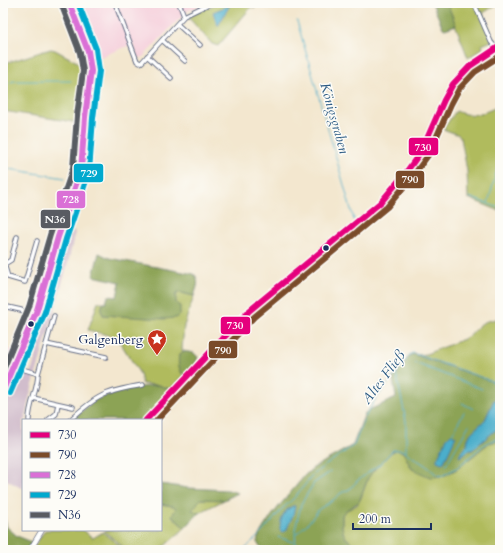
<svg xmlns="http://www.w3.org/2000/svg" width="503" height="553" font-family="Cardo,serif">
<rect width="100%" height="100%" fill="#fdfcf7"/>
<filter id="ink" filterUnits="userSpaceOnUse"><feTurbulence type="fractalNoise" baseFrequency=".025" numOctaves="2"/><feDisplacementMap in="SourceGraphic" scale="8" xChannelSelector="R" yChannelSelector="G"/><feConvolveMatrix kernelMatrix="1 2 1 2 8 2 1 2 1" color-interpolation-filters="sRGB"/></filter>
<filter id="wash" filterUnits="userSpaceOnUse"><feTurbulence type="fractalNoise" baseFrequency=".012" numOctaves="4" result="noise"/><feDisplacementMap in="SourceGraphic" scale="16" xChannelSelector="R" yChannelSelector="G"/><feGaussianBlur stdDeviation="0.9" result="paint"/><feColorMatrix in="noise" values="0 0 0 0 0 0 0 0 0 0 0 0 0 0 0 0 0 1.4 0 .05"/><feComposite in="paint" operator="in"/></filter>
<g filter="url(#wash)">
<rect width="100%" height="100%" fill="#f3e7cf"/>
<path fill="#f5cfdb" d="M75,3H206L189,10L179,19L142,58L138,57L133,44L95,59V53Z
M3,348L17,351L3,383Z"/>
<path fill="#d1bdcc" d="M73,231L75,232L68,263L28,402L25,420H23V489L3,478V394L14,370L31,374L43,329L35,325L41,307L44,306L49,296L58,265Z"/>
<path fill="#b0bb5d" stroke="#66755e" d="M219,3H260L254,9V4L218,46L212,44L188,17L199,11Z
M447,3H500L483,13L494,40L482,45L483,48L468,58Z
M51,49L55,50L81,64C91,76 82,108 80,123L3,111V63C20,60 34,53 51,49Z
M497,107L500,108V211L468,198L467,171L461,138L459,135L443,129L456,111C472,118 481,114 497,107Z
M83,122L81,153L78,176L35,309L32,314L30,312L34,304L50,243L57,229L75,182L79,161L82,124Z
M178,292L194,296L184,326L182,350L183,351C176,356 178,368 183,375H185L170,389L158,385L142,384L140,374L118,339L115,337L88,330L98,302L103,303L102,307L103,315L119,316L176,303L175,298Z
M500,318V384L418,355L426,354L464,339C471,336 474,329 481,324C487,320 494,320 500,318Z
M500,440V550H361L346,538L343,532L342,525V515L345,511L357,505L361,498L368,478L374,470L392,452L396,450L403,452L412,469L435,477L457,469L489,443Z
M201,499H220L224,500L199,513L191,510C196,507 196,502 201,499Z
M161,504L173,506L177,508L172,516L185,528L160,550H127L104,531L106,530H161Z
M45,530H83L93,538L103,532L125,550H32Z"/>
<path fill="#8ca354" stroke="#546959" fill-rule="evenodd" d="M432,3H447L456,25L445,29L443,28Z
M99,253L109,258L194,274C201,281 196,289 194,296L178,292L176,294V303L180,306V314L176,318L163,319L103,315L101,311L103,303H106L108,296L117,297L120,282L93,276Z
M183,351L194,353L198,357C196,364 190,373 183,375C178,368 176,357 183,351Z
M413,354L500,384V400L498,399L491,406L485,420L471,433L468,439L467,445L461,452L460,457L469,450H472L500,426V440L489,443L457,469L444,476L430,477L412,469L403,452L396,450L392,452L374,470L368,478L359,502L345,511L342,515V525L343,532L346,538L361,550H264L257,543C256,530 295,488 305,475L313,468L353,445L365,413L371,409L396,398L393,379L410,355ZM293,506H295L294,509L286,531C283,519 280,512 293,506Z
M158,385L170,389L169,392L143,420H71L95,400L123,389Z
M161,484L188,488L228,490L238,493L224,500L201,499C197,502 196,507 192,510L199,513L185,528L172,516L176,508L173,506L161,504Z
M3,512L7,527L17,536L32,542L27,550H7L3,548Z"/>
<path fill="#4caecb" stroke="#346e94" d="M230,5L218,26L213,12Z
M498,399L500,400V426L498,428L472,450H469L459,457L461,452L467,445L468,439L471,433L485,420L494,400Z
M451,434L456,436L455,438L444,462L442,463L437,461V459L447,438Z
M293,506H295L293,515L286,531L282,532L280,530C280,520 283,511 293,506Z"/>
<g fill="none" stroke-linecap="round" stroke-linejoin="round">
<path stroke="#4caecb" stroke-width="1" d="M297,21L354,220
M3,85L14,81H71
M3,168L65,178
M469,197L500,208
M488,203L500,159
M415,363L482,389
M396,372L406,421V452
M462,403L473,409
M452,434L464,412
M446,465L469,425
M296,534L309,522L319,509L332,501L341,493L350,489L357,481L380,464L393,450H402L428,467L437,475L442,476L458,467L486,443L500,438
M278,537L296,543
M244,550L262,532L283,508L293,499L313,475L320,469L354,445L364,419L373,403L410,354L413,353L500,384
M296,550L295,530L301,504L314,483L330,472"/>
</g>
</g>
<g filter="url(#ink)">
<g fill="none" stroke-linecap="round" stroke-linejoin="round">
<g stroke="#676f86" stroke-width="5.5">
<path id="minor" d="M115,3L137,61L140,63L142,62L184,16L211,3
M179,3L184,16
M474,3L491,42L496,48
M177,24L200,45
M162,40L185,61
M147,56L171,78
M4,264L8,277L25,282L37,241
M3,265L11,260L17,237
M3,306L21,310L34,317
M46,344L106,357
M13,366L38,374
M33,398L73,407
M29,420C29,404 38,389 38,374L54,316
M48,420L56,414L58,404
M70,420C97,395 106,391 143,385"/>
</g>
<g stroke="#676f86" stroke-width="6">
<path id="major" d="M3,390L37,310L58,237L73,195L81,170L85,117L91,71L88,51L69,3
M146,420L249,311L317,254L363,218L381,202L407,171L422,150L428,137L444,100L453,84L470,66L500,46
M30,550L42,530"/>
</g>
<use href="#minor" stroke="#fff" stroke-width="3.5"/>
<use href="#major" stroke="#fff" stroke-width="4.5"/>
<g stroke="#fdfcf7" stroke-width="9">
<path id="bus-1" d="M146,420L249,311L381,202L407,171L422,150L444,100L453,84L470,66L500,46"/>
</g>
<g stroke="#fdfcf7" stroke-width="9">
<path id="bus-2" d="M157,420L254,317L387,207L413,176L429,154L451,104L459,89L475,72L500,56"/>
</g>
<g stroke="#fdfcf7" stroke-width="9">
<path id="bus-3" d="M3,390L37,310L58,237L81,170L85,117L91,71L88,51L69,3"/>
</g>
<g stroke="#fdfcf7" stroke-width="9">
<path id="bus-4" d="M10,393L45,312L66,239L89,172L93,118L99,71L96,49L78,3"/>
</g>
<g stroke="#fdfcf7" stroke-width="9">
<path id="bus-5" d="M3,370L29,307L50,235L73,168L77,116L83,71L80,53L62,6"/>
</g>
<use href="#bus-1" stroke="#e5007d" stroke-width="6"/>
<use href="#bus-2" stroke="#7a4b2a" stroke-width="6"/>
<use href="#bus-3" stroke="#da70d6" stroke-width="6"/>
<use href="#bus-4" stroke="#00a9ce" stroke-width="6"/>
<use href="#bus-5" stroke="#595b62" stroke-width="6"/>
</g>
</g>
<defs>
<g id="sight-pin" transform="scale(1)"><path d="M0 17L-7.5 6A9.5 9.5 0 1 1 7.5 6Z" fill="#c8321e" stroke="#fdfcf7"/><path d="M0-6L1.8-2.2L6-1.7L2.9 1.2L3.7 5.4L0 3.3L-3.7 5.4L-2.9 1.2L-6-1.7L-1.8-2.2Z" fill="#fff"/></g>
</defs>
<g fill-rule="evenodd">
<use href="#sight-pin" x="157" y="339"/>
</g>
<g fill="#1b2f5e" stroke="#fdfcf7" stroke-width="1.5">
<circle cx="326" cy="248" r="3.5"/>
<circle cx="31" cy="324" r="3.5"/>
</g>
<g text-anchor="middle" stroke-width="3" stroke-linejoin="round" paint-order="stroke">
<g font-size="13" fill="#1b2f5e" stroke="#fdfcf7" text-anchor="end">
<text x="143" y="344">Galgenberg</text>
</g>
<g font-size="14" font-style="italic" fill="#2c5b84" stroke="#fdfcf7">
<text transform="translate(335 118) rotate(74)" y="5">Königsgraben</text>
<text transform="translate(383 377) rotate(-53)" y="5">Altes Fließ</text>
</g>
</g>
<g stroke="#fdfcf7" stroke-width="1.5">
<rect x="408" y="137" width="31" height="19" rx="4" fill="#e5007d"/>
<rect x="73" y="163" width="31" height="20" rx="4" fill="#00a9ce"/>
<rect x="395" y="170" width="30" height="19" rx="4" fill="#7a4b2a"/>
<rect x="56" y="190" width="30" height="19" rx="4" fill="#da70d6"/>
<rect x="40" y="209" width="31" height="20" rx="4" fill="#595b62"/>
<rect x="220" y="316" width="31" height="19" rx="4" fill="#e5007d"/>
<rect x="208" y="340" width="30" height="19" rx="4" fill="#7a4b2a"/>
</g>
<g font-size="11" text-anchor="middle" font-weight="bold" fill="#fff">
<text x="423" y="151">730</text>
<text x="89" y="177">729</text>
<text x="410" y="183">790</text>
<text x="71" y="203">728</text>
<text x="55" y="223">N36</text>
<text x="235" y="329">730</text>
<text x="223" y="354">790</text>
</g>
<rect width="503" height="553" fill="none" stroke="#fdfcf7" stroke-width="16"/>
<rect x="22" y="419" width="140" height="112" fill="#fdfcf7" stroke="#a3aaba"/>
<rect x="30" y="432" width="20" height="6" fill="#e5007d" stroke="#a3aaba"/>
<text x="58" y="439" font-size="12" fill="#1b2f5e">730</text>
<rect x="30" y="452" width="20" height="6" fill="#7a4b2a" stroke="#a3aaba"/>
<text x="58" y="459" font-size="12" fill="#1b2f5e">790</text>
<rect x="30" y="472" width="20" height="6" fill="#da70d6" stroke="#a3aaba"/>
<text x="58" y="479" font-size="12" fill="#1b2f5e">728</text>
<rect x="30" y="492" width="20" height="6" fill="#00a9ce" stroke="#a3aaba"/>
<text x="58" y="499" font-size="12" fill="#1b2f5e">729</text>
<rect x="30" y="512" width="20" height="6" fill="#595b62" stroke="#a3aaba"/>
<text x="58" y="519" font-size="12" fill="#1b2f5e">N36</text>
<path d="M353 523v6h78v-6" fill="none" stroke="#1b2f5e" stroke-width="2"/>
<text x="359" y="523" font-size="12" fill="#1b2f5e" stroke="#fdfcf7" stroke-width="3" paint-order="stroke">200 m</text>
</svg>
